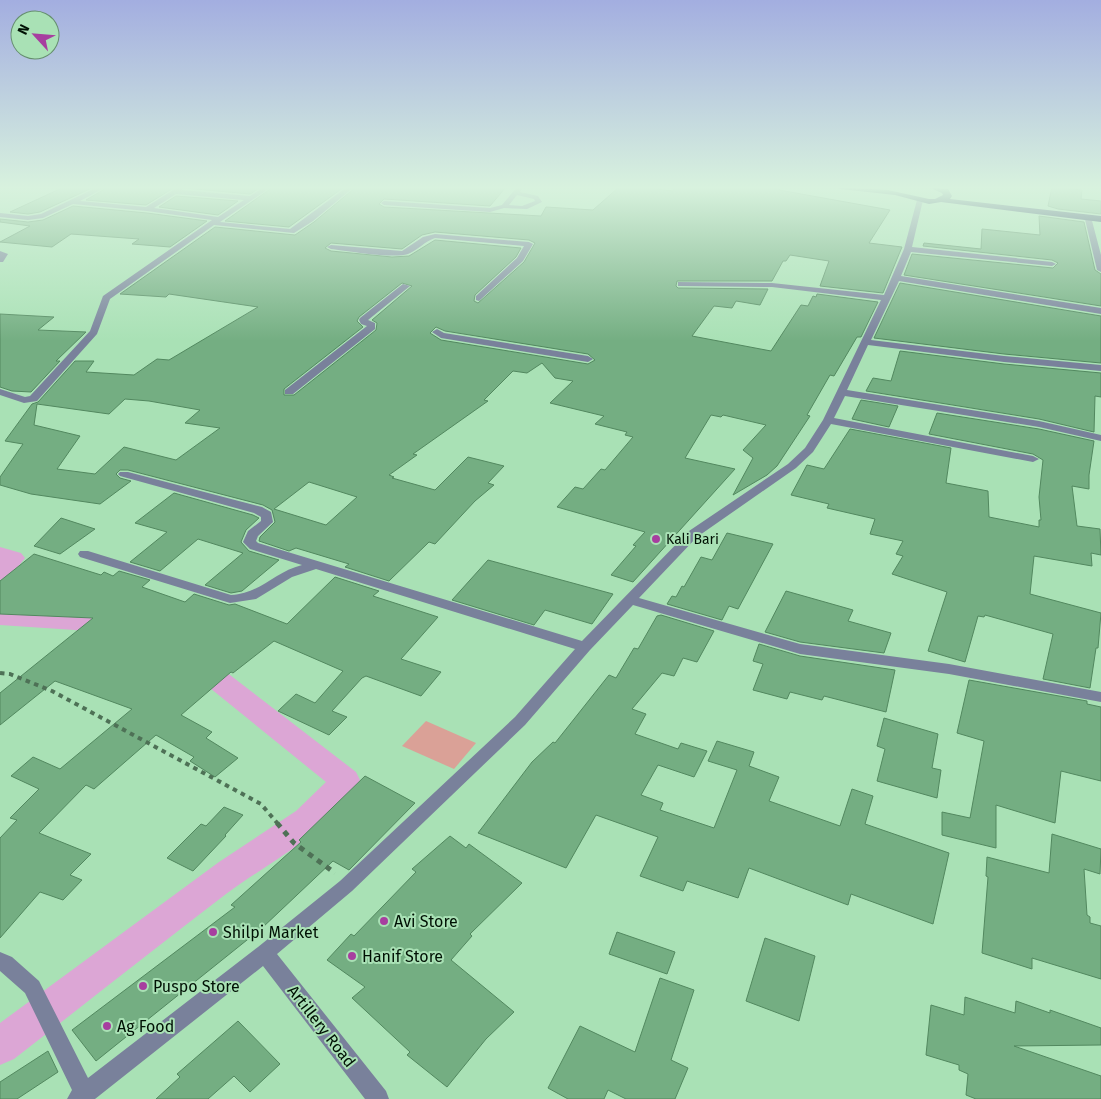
<svg xmlns="http://www.w3.org/2000/svg" width="1101" height="1099" font-family="'Fira Sans',sans-serif">
<rect width="100%" height="100%" fill="#a9e1b5"/>
<path fill="#daa197" d="M426,721L476,743L454,769L402,746Z"/>
<g fill="none" stroke-linecap="round" stroke-linejoin="round">
<path fill="#dca6d5" fill-rule="evenodd" d="M0,547L21,553L25,558L9,578L0,580Z
M0,609L75,614L126,627L130,633L126,639L117,642L75,630L0,625Z
M194,652L204,655L356,772L360,780C332,832 272,860 226,894C155,948 85,1004 14,1059L0,1065V1023L219,862L296,811L326,782L184,667L180,661L184,655Z"/>
</g>
<path fill="#74ae82" stroke="#52885f" fill-rule="evenodd" d="M64,187H94L40,212L28,214L10,212Z
M108,187H175L146,205L86,200Z
M186,187H261L250,194L185,188Z
M273,187H344L289,227L225,221Z
M356,187H506L490,206L384,199L379,204L384,207L541,216L546,207L593,210L619,187H639L673,191L675,187H760L780,189L779,190L890,210L869,243L902,247L883,293L820,286L829,261L790,255L786,261H783L772,281H677L676,286L678,288L768,289L760,305L736,301L732,308L714,306L692,336L771,351L801,305L808,306L813,296L816,297L817,294L878,302L861,337H857L834,376L830,375L807,415L810,416L777,466L767,475L733,495L753,458L743,450L766,425L723,415L721,417L711,415L685,458L735,469L633,582L611,575L636,546L633,545L645,532L557,507L575,487L583,489L601,469L605,470L633,437L625,435L627,432L595,424L604,416L550,403L573,381L555,378L542,363L527,373L513,371L484,400L488,401L413,454L417,455L389,475L394,477L392,478L435,490L468,457L504,466L488,483L494,485L475,501L435,544L429,542L389,581L345,567L349,564L296,548L289,551L259,541L260,537L275,522L272,510L263,505L128,470H120L116,474L120,478L131,481L100,504L31,494L0,485V477L23,444L5,441L32,404L38,402L75,361H94L86,372L134,375L157,359L169,360L258,307L169,294L166,297L120,294L215,227L295,235L314,222ZM435,232L529,240L535,243L524,262L478,303L474,301L475,295L516,257L521,248L435,240L409,256L392,257L331,251L325,248L331,243L402,249L422,235ZM402,283L412,286L372,320L377,323L376,330L294,395H284V389L363,327L357,321L359,317ZM436,327L445,331L588,354L595,360L588,364L441,340L430,333ZM125,399L149,401L200,410L185,423L220,428L176,460L124,447L95,474L57,469L80,436L34,425L37,404L109,414ZM309,482L357,497L326,525L274,509Z
M1052,187L1082,190L1081,199L1101,201V214L1058,209L1048,206Z
M176,196L238,201L218,215L159,207Z
M73,206L147,213L207,221L170,247L132,244L139,239L71,234L52,247L0,242L30,226L0,222V219L28,222L43,220Z
M1039,216L1084,222L1095,270L1101,274V306L904,275L912,254L1053,268L1058,263L1052,260L923,246L924,243L981,249L982,229L1040,235Z
M900,283L1101,316V363L1004,354L874,338Z
M0,314L54,317L38,330L86,332L56,361H60L31,392L12,391L0,387Z
M900,351L1004,364L1101,373V397L1095,396L1094,432L1039,419L866,391L873,378L891,381Z
M861,400L898,406L889,427L852,419Z
M937,413L1039,429L1094,441L1089,475V489L1072,486L1077,526L1100,529L1101,555L1091,553L1092,566L1034,556L1030,594L1101,613L1098,648H1096L1090,688L1043,679L1053,634L985,615L984,617L978,616L965,662L928,651L947,592L892,574L903,556L896,554L903,541L870,534L875,519L827,508L829,504L791,495L807,465L824,469L850,429L951,448L946,483L988,491L989,517L1039,527V520H1041L1039,497L1043,460L1033,454L929,434Z
M174,493L253,515L259,518L246,530L241,542L249,551L279,560L242,591L231,593L205,585L243,553L198,539L160,571L130,562L167,532L135,523Z
M61,518L95,529L60,554L34,546Z
M727,533L773,544L738,609L729,606L722,620L667,604L672,596L676,597L682,586L684,587L701,557L712,560Z
M34,554L101,575L104,572L113,576L119,571L150,580L142,587L185,602L194,594L229,605L235,604L287,624L335,577L379,591L373,596L438,617L401,659L441,672L421,696L366,676L362,678L332,711L347,717L329,735L278,711L296,694L315,703L343,671L274,641L233,673L231,672L181,715L212,732L206,738L238,758L215,777L190,761L194,757L156,735L94,789L86,785L39,833L91,854L70,875L82,880L63,900L40,892L0,938V838L17,820L10,818L39,789L11,776L33,757L60,769L132,709L55,681L0,725V693L93,618L0,614V581Z
M488,560L521,569L613,594L592,624L545,610L534,625L452,600Z
M786,591L853,610L848,621L891,633L884,653L800,642L765,632Z
M661,615L714,631L697,662L683,658L674,676L662,673L632,709L646,714L635,734L678,749L681,743L707,751L694,777L658,765L641,795L663,803L660,810L714,828L737,770L708,761L717,741L754,752L749,766L779,777L769,801L840,826L852,789L873,796L865,824L949,853L933,924L851,894L848,905L749,868L738,898L687,881L683,891L640,876L658,837L596,815L566,868L478,833L532,762L553,742L555,743L609,675L616,678L634,648L638,649L657,616Z
M759,644L800,656L895,670L886,712L824,696L822,700L790,692L787,699L753,690L763,664L753,661Z
M969,680L1087,701V704L1101,707V781L1061,771L1055,823L996,805V848L942,835V812L970,818L984,741L957,733Z
M884,718L938,734L932,768L941,770L937,798L877,781L885,749L877,746Z
M365,776L415,803L349,870L333,861L262,928L96,1061L72,1030L235,907L231,905L301,842L299,840Z
M224,807L243,815L225,835L226,836L193,871L167,858L201,824L206,826Z
M1052,834L1101,849L1100,874L1084,869L1087,915L1090,917V923L1101,926V979L1032,958V969L982,953L988,877L986,876L987,857L1049,873Z
M450,836L466,848L469,844L522,883L470,934L472,936L451,960L514,1012L486,1039L447,1087L407,1055L410,1052L352,998L365,987L327,960L351,934L354,936L416,872L412,869Z
M617,932L675,952L667,974L609,954Z
M765,938L815,956L799,1021L746,1001Z
M660,978L694,990L671,1060L688,1068L675,1099H626L608,1090L604,1099H568L548,1088L580,1026L635,1052Z
M965,997L1015,1013L1016,1001L1050,1013V1010L1101,1028V1045L1014,1046L1101,1076V1099H976L966,1095L968,1074L959,1070V1065L926,1055L931,1005L964,1015Z
M238,1021L280,1064L250,1092L234,1076L208,1099H156L180,1077L177,1074Z
M48,1051L58,1072L17,1099H0V1082Z"/>
<g fill="none" stroke-linecap="round" stroke-linejoin="round">
<path stroke="#4e7156" stroke-width="4" stroke-dasharray="4.5 4.5" stroke-linecap="butt" d="M0,673L10,674L52,691L261,804L278,824"/>
<path stroke="#4e7156" stroke-width="5" stroke-dasharray="5.5 5.5" stroke-linecap="butt" d="M277,823L294,843L335,873"/>
<path fill="#79819b" fill-rule="evenodd" d="M98,187H106L80,201L146,207L178,187H184L182,190L250,196L264,187H271L220,222L290,229L347,187H354L313,221L294,233L214,225L110,299L97,334L37,401L24,403L0,395V389L25,397L30,396L90,331L103,296L212,220L147,211L73,204L43,218L28,220L0,217V213L28,216L41,214ZM176,194L244,200L218,217L154,208Z
M517,187H523L520,192L538,196L542,202L527,209L504,208L490,212L384,205L381,203L384,201L490,208L502,205ZM517,195L534,199L535,201L522,206L509,205Z
M920,198L923,200L912,247L1052,262L1056,264L1052,266L911,252L901,276L1101,308V314L899,281L871,340L1004,356L1101,365V371L1004,362L868,345L847,390L1039,421L1101,435V441L1039,427L845,396L834,418L1033,456L1039,459L1033,462L831,424L813,452L796,468L697,537L639,598L800,644L949,664L1101,692V702L949,674L800,654L633,605L590,650L525,725L352,891L277,954L386,1091L389,1099H365L263,966L95,1099H67L72,1090L25,993L0,971V952L12,957L39,981L88,1078L258,947L340,881L515,717L575,649L316,569L292,577L256,599L230,603L80,557L78,554L80,551H88L231,595C260,594 274,572 302,565L250,549L243,542L248,531L261,521V517L254,513L120,476L118,474L120,472H128L262,507L271,512L273,522L258,536L256,541L258,543L582,641L689,531L788,464L805,448L823,420L881,300L772,287L681,286H678V282L772,283L884,295L904,249L917,200Z
M1084,215L1091,217L1101,255V272L1097,270Z
M435,234L529,242L533,244L523,261L479,301L476,300V296L517,258L524,246L435,238C425,241 418,250 408,254C393,259 349,251 331,249L327,247L331,245L402,251L423,237Z
M0,251L8,254L3,262H0Z
M403,284L410,286L368,320L375,323V329L293,394H285V390L367,326L361,324L359,320L360,318Z
M437,329L444,333L588,356L593,359L588,362L441,338L432,332Z"/>
<path fill="#1d2859" fill-rule="evenodd" d="M836,187L888,190L929,199H935L943,195L942,193L928,187L948,189L952,196L950,199L1101,216V222L941,202L929,204L895,195L840,189Z"/>
</g>
<linearGradient id="sky" x2="0" y2="1"><stop stop-color="#a3aee0"/><stop offset="0.55" stop-color="#d8f2de"/><stop offset="1" stop-color="#d8f2de" stop-opacity="0"/></linearGradient>
<rect width="1101" height="341" fill="url(#sky)"/>
<g fill="#a73e9f" stroke="#a9e1b5" stroke-width="2">
<circle cx="656" cy="539" r="5"/>
<circle cx="384" cy="921" r="5"/>
<circle cx="213" cy="932" r="5"/>
<circle cx="352" cy="956" r="5"/>
<circle cx="143" cy="986" r="5"/>
<circle cx="107" cy="1026" r="5"/>
</g>
<g text-anchor="middle" stroke-width="4" stroke-linejoin="round" paint-order="stroke">
<g font-size="14" fill="#001104" stroke="#a9e1b5" text-anchor="start">
<text x="666" y="544">Kali Bari</text>
</g>
<g font-size="16" fill="#001104" stroke="#a9e1b5" text-anchor="start">
<text x="394" y="927">Avi Store</text>
<text x="223" y="938">Shilpi Market</text>
<text x="362" y="962">Hanif Store</text>
<text x="153" y="992">Puspo Store</text>
<text x="117" y="1032">Ag Food</text>
</g>
<g font-size="16" fill="#001104" stroke="#a9e1b5">
<text transform="translate(322 1026) rotate(52)" y="6">Artillery Road</text>
</g>
</g>
<g transform="translate(35 35) rotate(296)"><circle r="24" fill="#a9e1b5" stroke="#658e6e"/>
<path d="M0-4L9 19L0 12L-9 19Z" fill="#a73e9f"/>
<text y="-8" font-size="14" font-weight="bold" text-anchor="middle" fill="#001104">N</text>
</g>
</svg>
